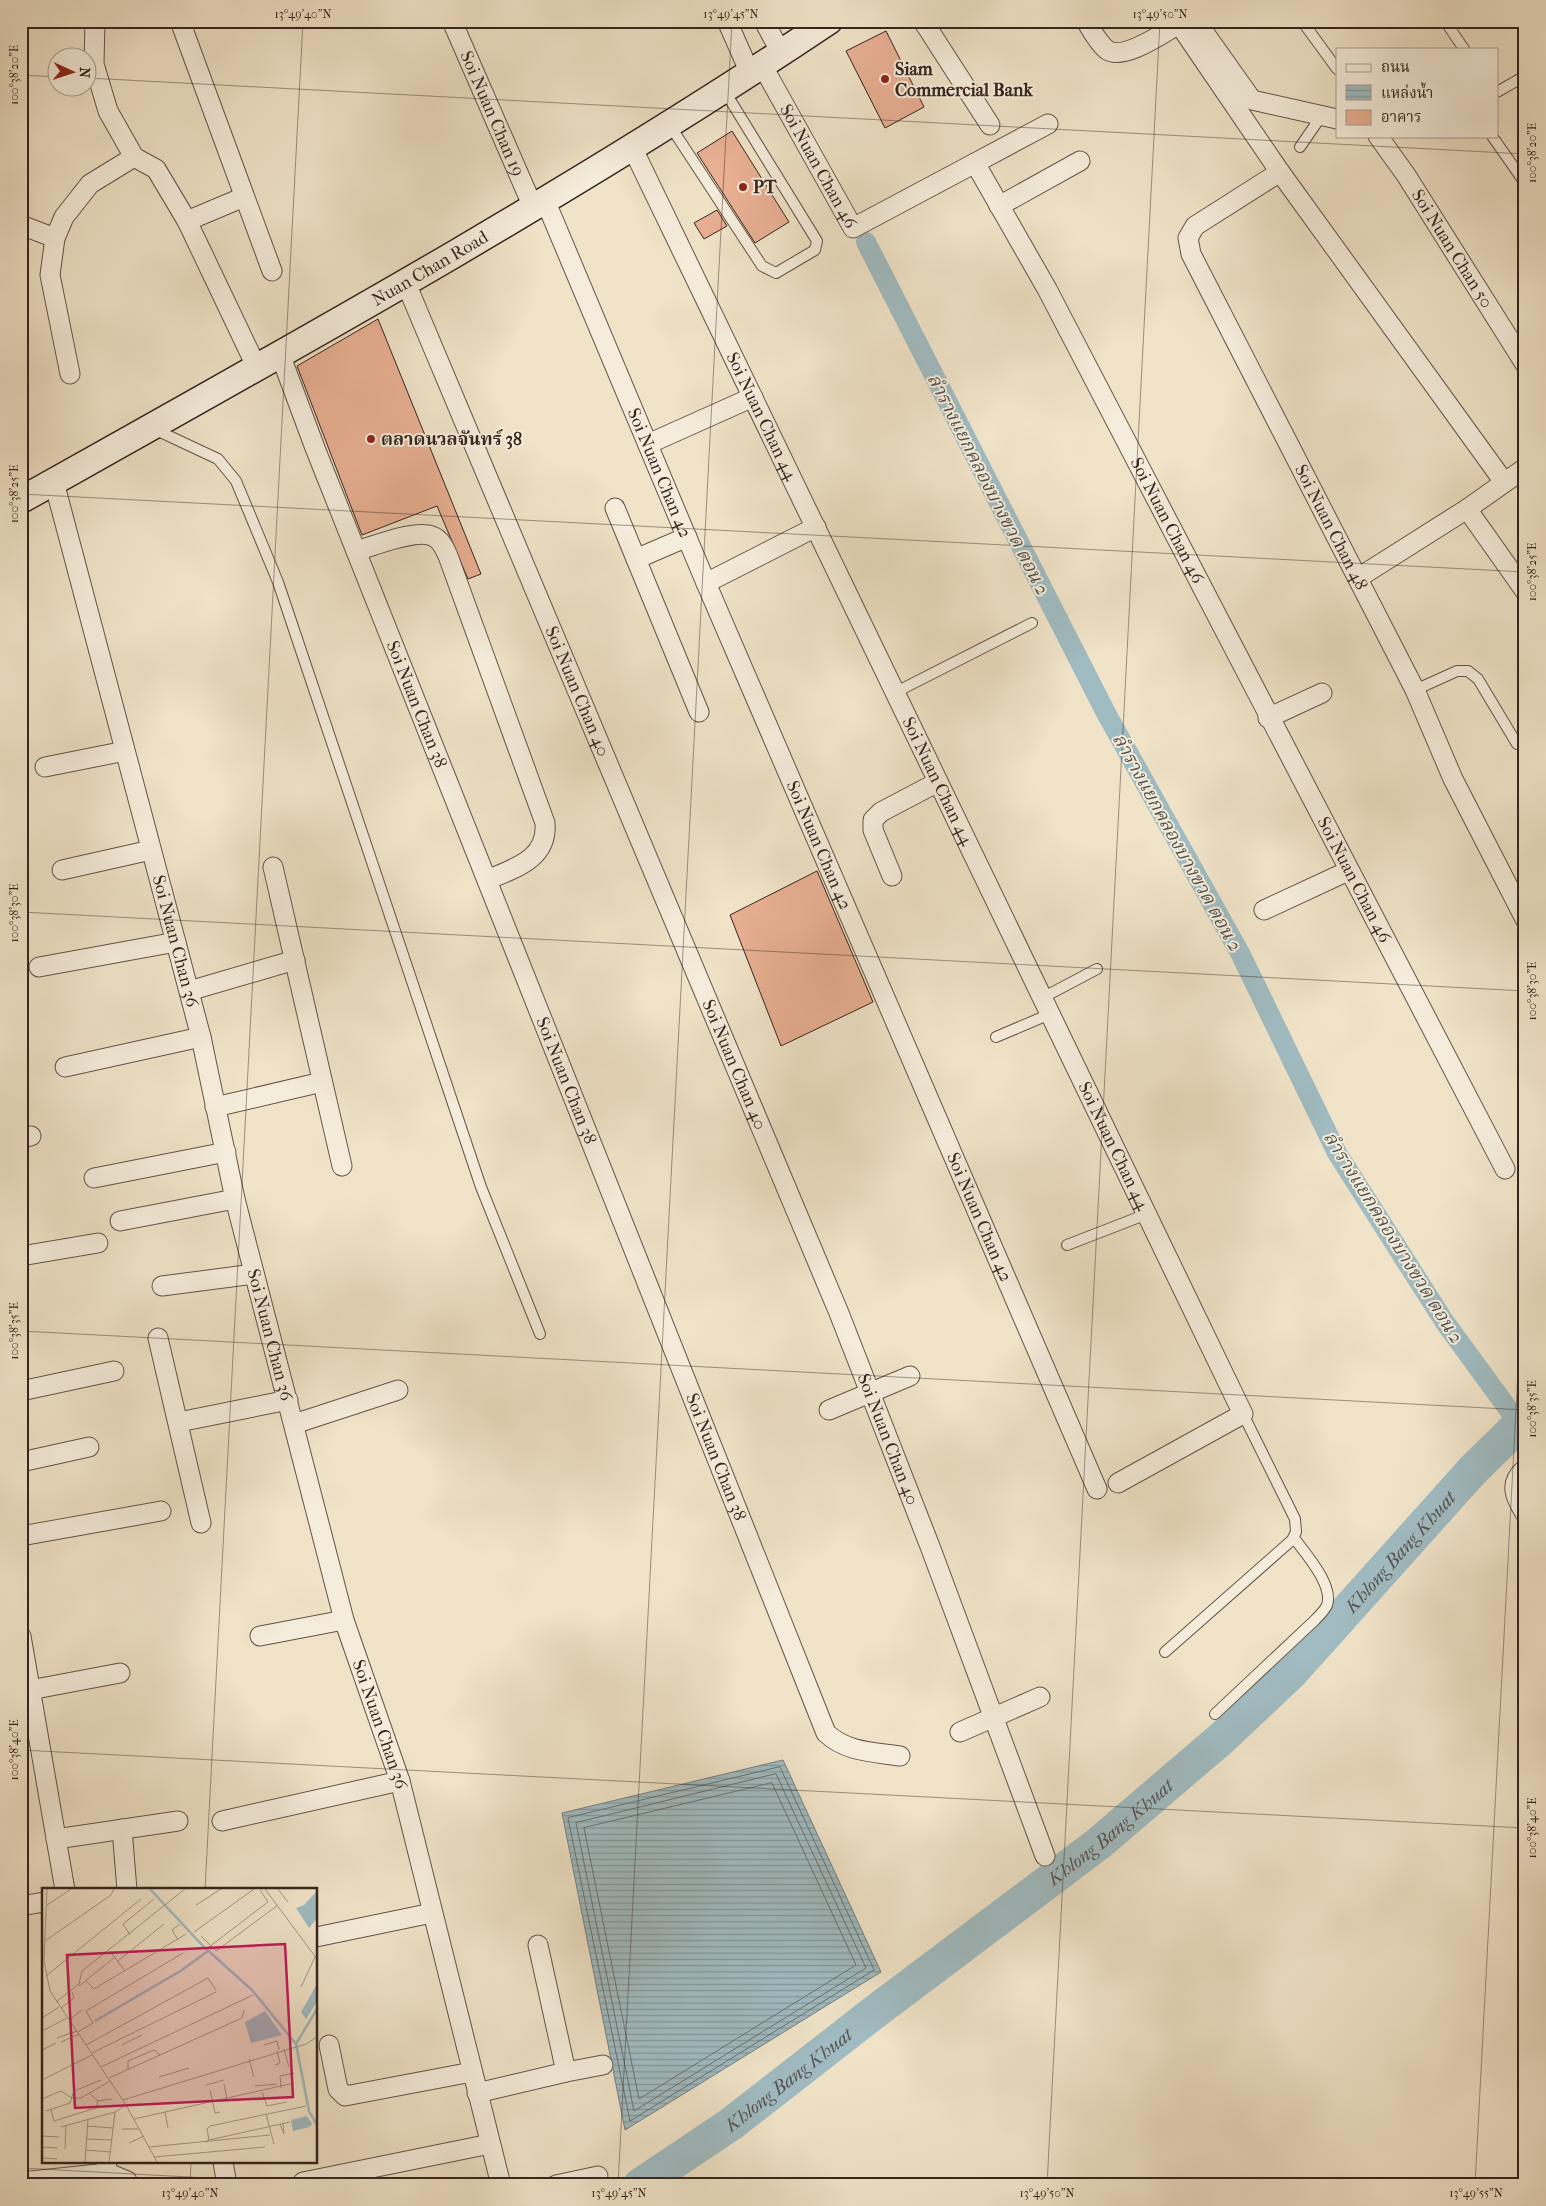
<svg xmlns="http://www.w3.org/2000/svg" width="1546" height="2206" font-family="'IM FELL French Canon','Noto Serif Thai',serif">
<defs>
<pattern id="water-rules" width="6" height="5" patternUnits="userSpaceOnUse" patternTransform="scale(1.25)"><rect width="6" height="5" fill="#a0bbc1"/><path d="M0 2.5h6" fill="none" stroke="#83989c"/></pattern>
</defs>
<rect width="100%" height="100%" fill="#f0e3c8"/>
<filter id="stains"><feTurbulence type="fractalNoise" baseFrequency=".004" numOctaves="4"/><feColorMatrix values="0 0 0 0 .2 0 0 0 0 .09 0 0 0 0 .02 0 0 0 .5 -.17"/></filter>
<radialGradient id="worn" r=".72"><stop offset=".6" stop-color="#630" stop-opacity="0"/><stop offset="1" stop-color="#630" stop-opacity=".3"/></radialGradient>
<path fill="url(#water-rules)" stroke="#757f80" d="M783,1760L881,1972L625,2130L562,1813Z"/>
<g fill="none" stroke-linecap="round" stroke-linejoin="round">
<path stroke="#6a7070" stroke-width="1" d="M780,1767L874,1970L630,2121L568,1818Z
M776,1774L866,1968L634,2111L576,1823Z
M772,1783L856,1965L639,2099L584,1828Z"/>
<path stroke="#a0bbc1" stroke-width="20" d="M866,242L1106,713L1241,955L1337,1153L1444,1321L1520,1425"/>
<path stroke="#a0bbc1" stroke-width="34" id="s1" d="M640,2185L731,2124L876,2011L1098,1844L1222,1738L1291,1673L1472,1471L1525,1419"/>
</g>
<path fill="#e8af93" stroke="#35251f" d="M886,31L924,107L885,128L846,51Z
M732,131L789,222L755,243L697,153Z
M717,210L727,226L704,239L694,223Z
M378,319L481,574L468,579L437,506L362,535L297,366Z
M817,871L873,1002L781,1046L730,915Z"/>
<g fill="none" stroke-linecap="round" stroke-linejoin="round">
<g stroke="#645449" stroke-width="12">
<path id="lane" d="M1302,21L1337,69
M1445,21L1464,49
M1497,92L1525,76
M669,124L762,266L776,273L815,250L817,241L724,90
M1492,136L1525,183
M1300,147L1322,115
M154,429L218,459L236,481L278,582L481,1187L540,1334
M1415,690L1457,671H1468L1478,679L1517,744
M896,692L1032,623
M1042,998L1097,969
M996,1037L1050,1014
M1067,1245L1147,1214
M1165,1652L1292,1540L1296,1532L1295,1519L1243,1414
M1215,1714L1315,1620C1319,1616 1325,1610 1327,1605C1334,1585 1305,1553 1294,1538"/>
</g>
<g stroke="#645449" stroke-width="21">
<g id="street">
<path d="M95,21L94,64L108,111L134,157L156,169L187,221L257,368"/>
<path d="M180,21L272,271"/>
<path id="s2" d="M452,21L533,207"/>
<path d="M727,21L750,73"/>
<path d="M764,21L781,53"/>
<path d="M923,21L990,125"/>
<path d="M1086,21C1092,31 1098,43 1107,50C1124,61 1163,33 1179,24"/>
<path d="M1177,21L1280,172L1504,482"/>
<path d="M1196,21L1252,100L1337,119"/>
<path id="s3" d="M762,65L853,228L975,163L1047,289L1505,1169"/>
<path id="s4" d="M1378,136L1406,175L1525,364"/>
<path id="s5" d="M632,147L1243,1414L1118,1483"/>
<path d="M975,163L1048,124"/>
<path id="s6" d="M1280,172L1195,226L1188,238L1191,254L1415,690L1453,779L1525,919"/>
<path id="s7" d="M545,200L706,583L1097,1489"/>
<path d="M999,206L1080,161"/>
<path d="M187,221L244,197"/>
<path d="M21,225L55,238"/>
<path id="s8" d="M405,281L839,1313L931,1549L1045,1856"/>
<path id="s9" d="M280,354L315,448L826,1733C846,1752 873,1752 900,1756"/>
<path d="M70,374L50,275L55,238L64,217L90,184L134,157"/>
<path d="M648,444L753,397"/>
<path id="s10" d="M54,482L201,1037L235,1199L344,1620L400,1781L501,2185"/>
<path d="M615,508L699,712"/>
<path d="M1467,509L1525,591"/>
<path d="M356,551C374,546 415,529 432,536C441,539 445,549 448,556L545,823C548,859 515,868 487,880"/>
<path d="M636,559L687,537"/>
<path d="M1358,578L1467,509L1525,468"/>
<path d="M706,583L816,527"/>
<path d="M1268,718L1322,693"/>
<path d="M45,767L125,751"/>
<path d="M273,867L342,1166"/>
<path d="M62,870L151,850"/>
<path d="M892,876L873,830V820L881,812L938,782"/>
<path d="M1264,910L1348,871"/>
<path d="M39,967L176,942"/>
<path d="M189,991L295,960"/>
<path d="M65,1067L201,1037"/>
<path d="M215,1107L322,1082"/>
<path d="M21,1137L31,1136"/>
<path d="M94,1178L226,1152"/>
<path d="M120,1221L235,1199"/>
<path d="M21,1256L98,1243"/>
<path d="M162,1286L254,1274"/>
<path d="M158,1338L201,1523"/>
<path d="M21,1391L114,1371"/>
<path d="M829,1410L910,1376"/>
<path d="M179,1422L288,1400"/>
<path d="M294,1424L398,1390"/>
<path d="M21,1462L89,1447"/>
<path d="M1525,1469C1509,1483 1514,1496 1525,1513"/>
<path d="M21,1536L161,1511"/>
<path d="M21,1636L65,1890"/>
<path d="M260,1636L344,1620"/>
<path d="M30,1690L120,1673"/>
<path d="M960,1732L1040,1697"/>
<path d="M222,1821L400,1781"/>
<path d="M122,1829L127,1890"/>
<path d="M56,1839L178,1821"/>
<path d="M21,1906L44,1902"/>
<path d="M316,1937L432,1913"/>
<path d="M329,2045L338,2089L345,2096L472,2072"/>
<path d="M566,2072L603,2065"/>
<path d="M477,2093L566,2072L538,1945"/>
<path d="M106,2162L108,2173L127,2181L128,2185"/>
<path d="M223,2162L227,2185"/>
<path d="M21,2182L108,2173"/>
<path d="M303,2182L490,2144"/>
<path d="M556,2185L598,2176"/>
</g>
</g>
<g stroke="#35251f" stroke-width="29">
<g id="secondary">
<path id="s11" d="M21,500C294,347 569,195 829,21"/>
</g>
</g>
<use href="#lane" stroke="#f5eddb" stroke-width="10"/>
<use href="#street" stroke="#f5eddb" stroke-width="19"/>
<use href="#secondary" stroke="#f5eddb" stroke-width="26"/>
</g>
<path fill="none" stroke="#35251f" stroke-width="1" stroke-opacity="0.45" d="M21,75L58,77M88,78L1525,154M21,494L1525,572M21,912L1525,991M21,1331L1525,1410M21,1750L1525,1828M205,1890L303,21M21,2168L338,2185M190,2185L191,2162M618,2185L732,21M1047,2185L1160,21M1475,2185L1525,1239"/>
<g fill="#8f2418" stroke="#f5eddb" stroke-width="2">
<circle cx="885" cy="79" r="5"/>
<circle cx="743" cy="187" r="5"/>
<circle cx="371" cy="439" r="5"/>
</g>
<g text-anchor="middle" stroke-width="4" stroke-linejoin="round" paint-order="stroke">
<g font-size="18" font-weight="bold" fill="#35251f" stroke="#f5eddb" text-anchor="start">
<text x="895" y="75">Siam<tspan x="895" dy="21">Commercial Bank</tspan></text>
<text x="753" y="193">PT</text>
<text x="381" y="445">ตลาดนวลจันทร์ 38</text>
</g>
<g font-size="18" fill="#35251f" stroke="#f5eddb">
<text dy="6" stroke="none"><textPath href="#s2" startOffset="101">Soi Nuan Chan 19</textPath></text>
<text dy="6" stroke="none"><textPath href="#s3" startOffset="116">Soi Nuan Chan 46</textPath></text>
<text dy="6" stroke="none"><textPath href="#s4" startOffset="135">Soi Nuan Chan 50</textPath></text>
<text dy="6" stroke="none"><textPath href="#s11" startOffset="470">Nuan Chan Road</textPath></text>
<text dy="6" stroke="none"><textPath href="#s5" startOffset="299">Soi Nuan Chan 44</textPath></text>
<text dy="6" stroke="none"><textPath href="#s7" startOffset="296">Soi Nuan Chan 42</textPath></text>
<text dy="6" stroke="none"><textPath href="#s3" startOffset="731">Soi Nuan Chan 46</textPath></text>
<text dy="6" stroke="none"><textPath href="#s6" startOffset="438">Soi Nuan Chan 48</textPath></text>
<text dy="6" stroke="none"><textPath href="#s8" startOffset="445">Soi Nuan Chan 40</textPath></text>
<text dy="6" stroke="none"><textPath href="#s9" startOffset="376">Soi Nuan Chan 38</textPath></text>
<text dy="6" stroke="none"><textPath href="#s5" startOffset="704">Soi Nuan Chan 44</textPath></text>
<text dy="6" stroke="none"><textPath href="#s7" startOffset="701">Soi Nuan Chan 42</textPath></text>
<text dy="6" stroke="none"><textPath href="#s3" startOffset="1136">Soi Nuan Chan 46</textPath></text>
<text dy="6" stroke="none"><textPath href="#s10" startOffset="475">Soi Nuan Chan 36</textPath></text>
<text dy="6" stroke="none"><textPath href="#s8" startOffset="850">Soi Nuan Chan 40</textPath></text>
<text dy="6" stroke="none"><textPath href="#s9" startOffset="781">Soi Nuan Chan 38</textPath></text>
<text dy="6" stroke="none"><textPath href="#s5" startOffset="1109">Soi Nuan Chan 44</textPath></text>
<text dy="6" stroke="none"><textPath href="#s7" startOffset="1106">Soi Nuan Chan 42</textPath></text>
<text dy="6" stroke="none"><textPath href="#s10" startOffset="880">Soi Nuan Chan 36</textPath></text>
<text dy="6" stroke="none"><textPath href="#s8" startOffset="1255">Soi Nuan Chan 40</textPath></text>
<text dy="6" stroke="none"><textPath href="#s9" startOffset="1186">Soi Nuan Chan 38</textPath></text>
<text dy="6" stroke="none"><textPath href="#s10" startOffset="1285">Soi Nuan Chan 36</textPath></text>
</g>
<g font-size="19" font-style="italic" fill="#555250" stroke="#f5eddb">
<text transform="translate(989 484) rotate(63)" y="7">ลำรางแยกคลองบางขวด ตอน 2</text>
<text transform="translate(1178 842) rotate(61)" y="7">ลำรางแยกคลองบางขวด ตอน 2</text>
<text transform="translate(1394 1237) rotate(58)" y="7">ลำรางแยกคลองบางขวด ตอน 2</text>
<text dy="7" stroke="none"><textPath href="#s1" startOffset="992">Khlong Bang Khuat</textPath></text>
<text dy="7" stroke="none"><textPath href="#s1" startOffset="588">Khlong Bang Khuat</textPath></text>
<text dy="7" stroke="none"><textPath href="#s1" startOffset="182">Khlong Bang Khuat</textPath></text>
</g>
</g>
<g transform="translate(42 1888)">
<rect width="275" height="275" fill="#f0e3c8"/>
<path d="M275,3V30L267,40L254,20L262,17ZM275,96V114L264,131L259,124ZM223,123L240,147L209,155L203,134ZM265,228L270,236L267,239L251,243L249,232Z" fill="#a0bbc1"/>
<path fill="none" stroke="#a0bbc1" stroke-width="2.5" d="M108,1L161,58L210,102L254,156L267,223L275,237M53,133L140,82L166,63M254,156L275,121"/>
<path fill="none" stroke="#a59784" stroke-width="1" d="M5,1L2,73L8,103L84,217L115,274M223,1L275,71M236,1L246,14M5,17L29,1M154,17L179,1M152,44L212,1M88,47L81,36L112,11M159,48L174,63L236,17M136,52L130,42L138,36M3,53L69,7L72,1M167,59L226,14L218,2M68,63L83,83M76,73L122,36M4,88L99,11M44,93L52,101L144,46M37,98L73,69M259,99L273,69M14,114L37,96L40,83L143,1M19,120L32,110L30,104M0,130L17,119M27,132L40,122M0,143L25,130M36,144L51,135L44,123L141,65M15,150L35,143M19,154L37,146M44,157L166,90L174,102M80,157L100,147M222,157L235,153L237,162M242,161L247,179M0,162L14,155M50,165L174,104M207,171L212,189M233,177L238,175L235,163M59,179L211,107M86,182V173L112,162L118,167M117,189L147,180M67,190L200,130L202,122M0,192L50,167M182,196L185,211M164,197L182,192M213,198L235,196M239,200L238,188L252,185M168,202L173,225L178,224M220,204L225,218L245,214M48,206L56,213L70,211M0,211L19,203L30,210H39L68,193M81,212L264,156L275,149M9,222L12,233L54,220L56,213M4,223L28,215L32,203L59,192M123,224L126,240M224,226L232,256M92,231L252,195M238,236L242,246L241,235M45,238L71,240M19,239L73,224L84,217M80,241H97M0,248L17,249M45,251L70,252M167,252L248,234M163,254L167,252L165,241L168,238L264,218M87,255L102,248M0,259L16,260M107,259L228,247M23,261L24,237M44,262L68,264M112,269L223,259M0,270L15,271M43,274L46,231M67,274L73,224"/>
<path fill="#c2185b" fill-opacity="0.15" stroke="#c2185b" stroke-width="2.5" d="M243,56L251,209L33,220L25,67Z"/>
<rect width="275" height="275" fill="none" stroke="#35251f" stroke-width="2.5"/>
</g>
<rect width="1546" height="2206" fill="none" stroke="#f0e3c8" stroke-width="55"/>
<rect x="1336" y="48" width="162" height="90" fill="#f5eddb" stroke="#a89d90"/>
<rect x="1346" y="64" width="25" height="8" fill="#f5eddb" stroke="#a89d90"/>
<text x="1381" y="72" font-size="15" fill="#35251f">ถนน</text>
<rect x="1346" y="85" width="25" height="15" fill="url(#water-rules)" stroke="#a89d90"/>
<text x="1381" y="98" font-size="15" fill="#35251f">แหล่งน้ำ</text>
<rect x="1346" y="110" width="25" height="15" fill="#e8af93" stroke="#a89d90"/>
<text x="1381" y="122" font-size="15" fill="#35251f">อาคาร</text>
<g transform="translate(72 72) rotate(93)"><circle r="24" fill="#f5eddb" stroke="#a89d90"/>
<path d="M0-4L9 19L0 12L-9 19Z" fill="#8f2418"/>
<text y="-8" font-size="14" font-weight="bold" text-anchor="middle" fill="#35251f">N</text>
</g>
<rect x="28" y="28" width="1490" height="2150" fill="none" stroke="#35251f" stroke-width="2"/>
<g font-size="12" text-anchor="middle" fill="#35251f">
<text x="303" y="18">13°49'40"N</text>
<text x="731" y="18">13°49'45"N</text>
<text x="1160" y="18">13°49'50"N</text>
<text transform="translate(14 75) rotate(-90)" y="4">100°38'20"E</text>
<text transform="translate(1532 153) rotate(-90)" y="4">100°38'20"E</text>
<text transform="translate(14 494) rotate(-90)" y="4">100°38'25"E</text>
<text transform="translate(1532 572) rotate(-90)" y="4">100°38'25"E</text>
<text transform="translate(14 913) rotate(-90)" y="4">100°38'30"E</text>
<text transform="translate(1532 991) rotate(-90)" y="4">100°38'30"E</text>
<text transform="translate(14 1331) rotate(-90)" y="4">100°38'35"E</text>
<text transform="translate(1532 1409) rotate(-90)" y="4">100°38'35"E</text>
<text transform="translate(14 1750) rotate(-90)" y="4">100°38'40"E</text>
<text transform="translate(1532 1828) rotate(-90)" y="4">100°38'40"E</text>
<text x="190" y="2197">13°49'40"N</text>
<text x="619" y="2197">13°49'45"N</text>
<text x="1047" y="2197">13°49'50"N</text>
<text x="1476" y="2197">13°49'55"N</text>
</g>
<rect width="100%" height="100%" filter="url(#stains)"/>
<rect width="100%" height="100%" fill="url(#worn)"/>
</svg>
